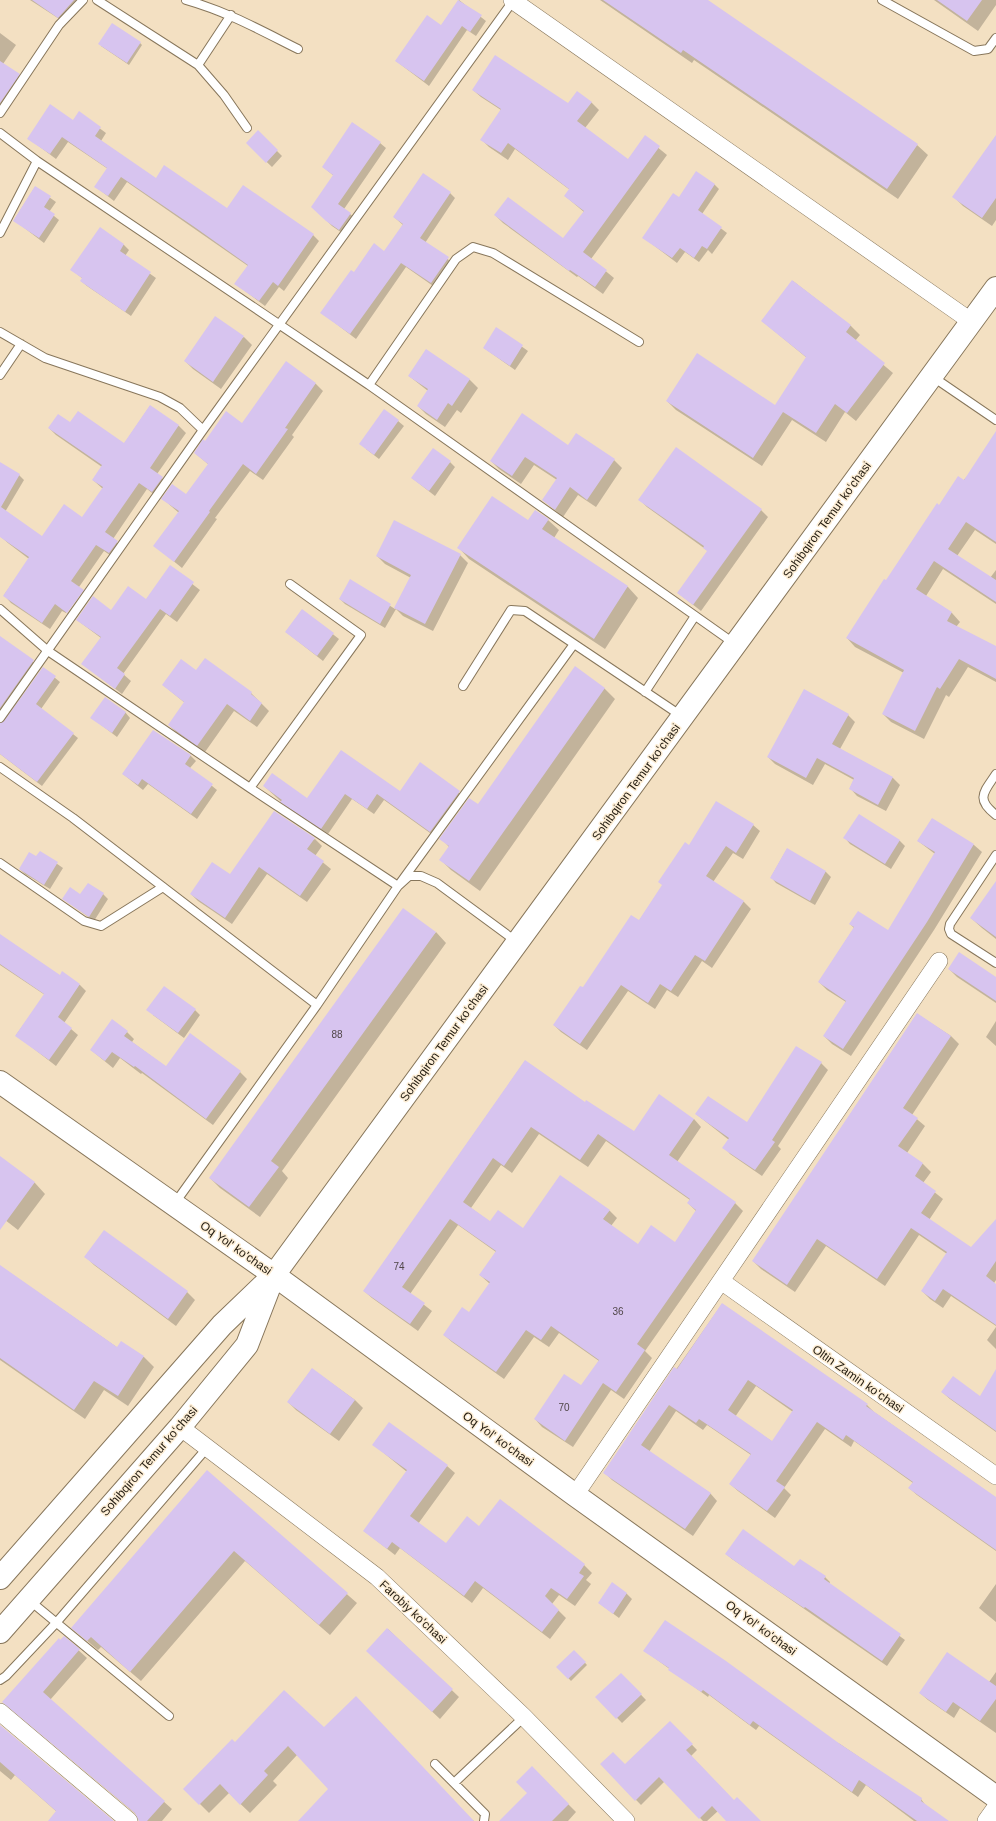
<svg xmlns="http://www.w3.org/2000/svg" width="996" height="1821" font-family="Arial,sans-serif">
<rect width="100%" height="100%" fill="#f3e0c2"/>
<path fill="#0003" fill-rule="evenodd" d="M30,0H82L64,22Z
M459,0L486,21L476,36L467,30L429,86L396,61L441,26Z
M600,0H706L917,145L928,155L898,199L694,60L692,63Z
M934,0H996V5L978,31Z
M0,33L16,45L3,64L24,80L0,114Z
M140,43L142,45L129,65L101,46Z
M473,90L568,105L591,102L599,110L585,128L628,160L645,137L667,155L591,259L614,278L603,294L578,276L577,277L503,223L495,215L564,240L584,212L565,196L570,190L515,149L508,160L489,147L482,140L501,110L481,97Z
M79,113L106,133L101,141L156,179L227,209L313,235L319,241L284,291L279,287L265,306L236,284L248,266L127,182L114,201L96,187L108,169L68,142L56,159L28,138L73,121Z
M258,132L282,156L272,167L247,143Z
M996,136V220L992,226L963,206L954,197Z
M380,143L386,148L344,209L356,219L345,235L332,226L313,207L334,176L323,167Z
M714,184L719,189L702,214L727,233L712,254L708,250L699,262L685,252L677,263L644,238L679,198Z
M35,187L56,202L49,212L59,220L44,243L14,220Z
M450,193L455,198L425,243L453,263L436,288L406,267L356,339L322,313L354,274L385,252L403,225L394,217Z
M100,229L124,245L129,250L125,256L156,278L131,316L87,286L81,281L83,279L72,270Z
M793,281L851,326L860,335L855,341L893,373L856,421L845,412L826,442L792,420L762,466L676,410L667,401L776,406L807,358L762,321Z
M497,329L528,351L515,370L484,348Z
M244,337L252,345L221,389L193,369L185,361Z
M426,350L470,380L478,388L461,413L457,410L445,427L426,414L418,406L428,391L409,376Z
M286,363L316,384L323,391L292,435L294,437L263,480L250,471L215,518L217,519L182,568L155,546L179,513L163,499L186,495L209,465L195,453L206,443L243,424Z
M150,406L179,426L186,433L157,474L170,485L160,499L147,489L113,539L124,549L117,560L104,551L79,587L82,590L66,613L62,611L50,629L11,603L4,595L29,559L8,543L0,536L43,537L83,518L103,489L93,480L102,467L56,435L49,428L70,423L124,444Z
M398,421L404,426L379,459L366,449Z
M569,446L614,460L622,468L596,507L578,495L563,517L543,500L557,480L534,465L521,484L499,469L491,461Z
M996,446V544L975,530L957,556L990,578L996,570V604L943,569L926,596L952,613L960,622L956,627L996,647V682L968,667L949,697L946,695L924,739L891,722L883,714L904,673L855,647L847,638L939,506Z
M450,462L455,467L435,496L412,478Z
M0,463L19,475L24,480L5,512L0,509Z
M640,500L761,510L768,517L701,611L678,593L708,551L647,507Z
M548,520L559,530L554,538L628,587L638,598L605,649L469,559L459,548L529,521Z
M460,555L468,563L433,631L403,616L396,609L385,628L345,604L340,599L351,581L395,609L411,578L385,564L377,556Z
M170,567L200,590L177,622L166,614L123,674L131,681L122,694L83,664L101,638L77,620L146,600Z
M84,591L90,598L75,620L67,614Z
M302,610L339,639L323,661L286,632Z
M0,637L38,666L0,720V724Z
M43,668L60,682L41,709L78,738L42,786L0,754V732Z
M197,671L251,693L269,711L257,727L234,711L205,752L176,732L169,725L185,703L163,685Z
M604,688L615,699L480,891L451,870L441,860L449,847L441,838L479,806Z
M125,712L130,718L117,737L92,718Z
M848,715L855,722L840,749L893,778L900,785L886,811L857,796L850,788L854,780L825,764L813,785L775,764L768,757Z
M341,751L400,792L420,764L466,798L437,838L384,800L374,814L352,799L328,834L288,808L264,786L308,799Z
M190,755L196,761L190,768L217,790L197,819L148,784L143,790L123,774Z
M859,816L900,841L905,846L891,869L850,844L845,838Z
M932,819L974,845L982,852L934,930L851,1056L832,1044L824,1036L846,1002L827,990L819,982L854,928L850,924L888,932L935,854L918,841Z
M753,825L760,831L743,859L733,853L713,882L744,902L751,909L712,968L702,961L678,997L667,990L655,1009L628,991L587,1050L561,1032L554,1025L639,921L689,846Z
M315,839L322,846L315,856L331,869L307,902L267,874L232,924L198,901L191,894Z
M787,849L826,872L831,877L815,905L776,883L771,877Z
M40,852L63,868L50,889L25,874L20,869L36,858Z
M996,883V939L982,928L971,918Z
M103,894L108,899L94,921L64,899L81,895Z
M436,932L446,943L282,1171L288,1178L260,1217L220,1188L210,1178Z
M0,935L60,976L80,985L86,991L64,1023L78,1035L56,1066L16,1035L45,995L0,965Z
M949,969L996,980V1003L957,977Z
M195,1010L200,1015L184,1038L153,1015Z
M917,1014L951,1036L959,1044L912,1115L925,1126L907,1153L923,1164L931,1172L923,1183L943,1199L929,1220L971,1248L996,1221V1280L994,1283L996,1285V1326L951,1296L943,1308L930,1299L922,1291L947,1254L919,1235L885,1286L826,1246L795,1292L761,1269L753,1261Z
M996,1021V1046L986,1037Z
M127,1032L134,1039L132,1042L166,1067L240,1072L247,1079L213,1125L142,1073L141,1074L120,1058L113,1068L91,1050Z
M525,1061L585,1103L634,1132L694,1119L701,1127L677,1162L735,1203L743,1211L645,1351L652,1358L624,1399L611,1390L573,1447L542,1427L535,1419L581,1387L599,1361L559,1333L549,1347L534,1337L504,1379L452,1342L444,1335L470,1314L490,1284L480,1275L496,1252L458,1225L410,1294L432,1311L418,1331L372,1298L364,1291ZM539,1134L588,1167L606,1141L690,1200L688,1203L697,1212L675,1243L638,1245L611,1226L617,1218L610,1211L560,1176L524,1230L490,1222L471,1208L501,1165L512,1173Z
M821,1063L828,1070L778,1146L781,1149L762,1176L730,1154L724,1147L729,1140L696,1114L747,1124Z
M0,1157L35,1183L45,1194L18,1230L0,1216Z
M86,1257L187,1292L195,1300L176,1326L94,1265Z
M0,1266L118,1348L144,1357L154,1367L128,1406L104,1390L85,1419L0,1360Z
M722,1304L867,1405L874,1412L996,1498V1551L917,1495L909,1488L913,1483L854,1441L851,1447L825,1429L784,1488L791,1495L775,1518L738,1491L730,1484L751,1455L707,1425L703,1430L676,1411L649,1452L710,1493L717,1501L693,1536L612,1480L604,1472ZM756,1386L793,1412L773,1442L735,1417Z
M996,1327V1349L987,1340Z
M312,1369L355,1400L363,1408L339,1441L296,1410L288,1402Z
M996,1375V1432L950,1399L942,1392L981,1398Z
M374,1445L447,1466L455,1473L418,1524L446,1545L479,1528L584,1565L592,1573L586,1580L591,1584L575,1606L559,1595L552,1604L566,1618L550,1639L483,1588L472,1603L400,1548L395,1555L364,1531L407,1472Z
M207,1472L357,1603L330,1635L245,1561L141,1681L101,1647L98,1650L72,1628Z
M726,1554L795,1567L825,1577L830,1582L829,1584L905,1640L887,1666L732,1559Z
M996,1584V1622L979,1608Z
M626,1593L632,1599L619,1618L599,1603Z
M388,1629L459,1697L440,1719L375,1658Z
M64,1637L87,1658L50,1700L172,1809L162,1821H139L138,1816L4,1702Z
M574,1651L587,1665L571,1681L558,1667Z
M645,1651L840,1744L921,1799L926,1806L947,1821H914L866,1785L858,1797L759,1726L756,1730L709,1695L708,1697Z
M996,1672V1733L960,1708L954,1718L928,1700L920,1693L989,1682Z
M621,1674L646,1700L622,1723L597,1697Z
M670,1722L697,1750L691,1756L734,1801L759,1821H728L718,1811L707,1821H703L665,1781L641,1805L601,1764L625,1765Z
M0,1726L112,1821H49L57,1812L15,1775L11,1780L0,1771Z
M324,1729L474,1821H299L330,1789L297,1755L273,1781L277,1785L250,1813L229,1793L209,1813L185,1789L235,1744Z
M532,1768L576,1812L568,1821H501L529,1793Z"/>
<path fill="#d7c4ef" fill-rule="evenodd" d="M32,0H74L58,18Z
M458,0L482,15L470,32L462,26L424,81L395,61L427,15L441,25Z
M603,0H708L918,144L887,189L683,50L681,53Z
M937,0H982L967,21Z
M112,23L141,42L127,63L98,44Z
M495,55L568,103L577,91L592,102L577,121L628,159L645,135L660,146L583,252L607,270L595,287L570,270L569,271L494,215L508,197L563,238L584,211L564,196L569,189L508,143L501,153L480,140L501,109L472,90Z
M0,61L20,74L0,103Z
M50,104L73,120L79,111L101,127L95,136L156,178L164,165L227,208L243,185L314,234L278,286L273,282L259,301L234,284L248,265L193,226L121,177L108,196L94,187L107,168L62,137L50,154L27,139Z
M352,122L381,142L338,204L351,213L339,230L326,221L311,207L333,175L322,167Z
M258,130L278,150L266,163L246,143Z
M996,135V198L982,218L952,197Z
M696,171L715,184L698,210L722,227L707,249L702,246L694,258L680,248L672,258L642,238L673,193L679,197Z
M423,173L451,192L420,238L449,257L431,283L401,263L350,334L320,313L351,270L354,272L374,243L384,251L403,224L393,217Z
M35,186L51,196L44,207L55,214L39,238L13,221Z
M100,227L124,244L120,251L151,272L125,312L80,281L82,278L70,270Z
M792,280L851,325L846,332L885,363L847,413L835,404L816,433L783,412L753,458L666,401L697,353L775,405L806,357L761,321Z
M215,316L244,336L213,382L184,361Z
M496,327L523,345L510,366L483,348Z
M426,349L470,379L452,406L448,403L437,420L417,406L428,389L408,376Z
M286,361L316,383L285,428L288,429L256,474L243,464L209,511L210,512L174,562L153,546L179,511L161,499L172,484L186,494L208,464L194,453L203,439L205,441L226,411L242,423Z
M150,405L179,425L150,468L163,477L152,492L139,483L105,532L118,541L109,553L96,545L71,581L84,590L67,613L55,604L42,623L3,596L29,557L0,537V462L20,474L1,507L42,536L64,504L82,517L103,487L92,480L102,465L48,428L58,414L70,422L78,411L124,443Z
M384,409L399,420L374,455L359,444Z
M522,413L568,445L576,433L615,459L587,500L570,487L555,510L542,500L557,478L525,457L512,476L490,461Z
M996,431V542L966,522L948,549L996,580V602L934,561L916,589L952,612L947,621L996,646V679L959,659L940,689L937,687L915,731L882,714L904,670L846,638L884,579L886,580L937,503L939,505L958,476L964,480Z
M676,447L762,509L693,605L677,593L707,551L703,548L704,546L638,500Z
M433,448L451,461L429,491L411,478Z
M492,496L528,520L535,510L549,519L542,529L628,586L594,639L457,548Z
M394,520L461,554L425,624L394,608L411,575L376,556Z
M170,565L194,582L170,616L160,609L117,668L125,674L115,689L81,664L101,637L76,620L93,596L111,610L128,586L146,599Z
M350,579L391,604L380,624L339,599Z
M302,609L334,633L317,656L285,632Z
M0,636L34,660L0,708Z
M205,658L252,692L251,694L262,703L250,721L227,704L197,746L168,725L184,702L162,685L181,659L196,670Z
M575,666L605,688L469,881L439,860L449,846L439,839L469,798L478,804Z
M43,667L56,676L36,704L74,733L37,782L0,754V723L4,721Z
M804,689L849,714L832,744L893,777L878,805L849,789L854,778L817,758L806,778L767,757Z
M105,697L126,712L112,733L90,718Z
M153,730L191,755L185,764L213,784L191,814L142,779L138,785L122,774Z
M341,750L400,791L420,762L460,791L430,832L377,794L367,809L345,794L321,829L280,802L282,800L263,786L272,773L307,798Z
M716,801L754,824L736,853L726,846L706,876L744,901L705,961L695,955L671,991L660,984L648,1003L621,985L580,1044L553,1025L580,986L583,987L631,915L639,920L662,885L658,882L685,842L689,845Z
M274,811L315,838L307,849L324,861L300,896L259,867L225,918L190,894L212,862L230,874Z
M859,814L900,840L885,864L843,838Z
M932,818L974,844L927,922L843,1049L823,1036L846,1001L818,982L854,927L849,924L858,911L888,930L935,852L917,841Z
M787,848L826,871L810,901L770,878Z
M40,851L58,862L44,885L19,869L29,852L36,856Z
M996,881V937L970,918Z
M88,883L104,893L89,917L62,899L70,887L80,894Z
M403,908L436,932L271,1161L279,1167L249,1207L209,1178Z
M0,934L60,975L62,971L80,984L58,1017L72,1028L49,1060L15,1036L44,994L0,964Z
M959,952L996,977V1001L948,969Z
M164,986L196,1009L178,1033L146,1010Z
M917,1013L951,1036L903,1108L918,1118L898,1146L923,1163L915,1176L936,1191L921,1213L971,1247L996,1219V1261L986,1276L996,1284V1325L943,1289L935,1301L921,1291L947,1252L911,1228L877,1279L817,1239L787,1285L752,1261Z
M112,1019L128,1031L124,1036L166,1066L190,1033L241,1071L206,1119L135,1066L134,1067L112,1052L105,1061L90,1050Z
M796,1046L822,1062L772,1140L775,1142L755,1170L722,1148L729,1138L695,1114L708,1096L747,1122Z
M525,1060L585,1102L586,1100L634,1131L659,1094L694,1119L669,1155L736,1202L637,1344L645,1350L616,1392L603,1383L565,1441L534,1419L564,1374L581,1385L599,1360L551,1326L541,1340L526,1330L496,1372L443,1335L462,1307L469,1312L490,1282L479,1275L496,1251L450,1219L402,1287L425,1303L410,1324L363,1291ZM531,1127L580,1160L598,1134L690,1199L687,1203L696,1210L675,1242L651,1225L638,1244L603,1219L610,1210L560,1175L523,1228L498,1210L490,1221L463,1202L493,1158L504,1166Z
M0,1156L35,1182L0,1230Z
M104,1230L188,1291L168,1319L84,1257Z
M0,1265L117,1347L121,1341L144,1356L118,1396L94,1381L74,1410L0,1358Z
M722,1303L868,1404L866,1406L996,1497V1550L908,1488L913,1482L846,1435L843,1440L817,1422L776,1481L785,1487L767,1511L729,1484L751,1454L699,1419L696,1423L669,1405L641,1445L711,1493L685,1529L603,1473L674,1367L677,1369ZM748,1380L793,1410L772,1441L728,1410Z
M312,1368L355,1400L330,1434L287,1402Z
M996,1369V1431L941,1392L953,1376L980,1396Z
M389,1422L448,1465L410,1516L446,1543L467,1516L479,1526L500,1499L585,1564L579,1573L584,1576L567,1599L551,1588L545,1596L559,1610L542,1632L475,1581L464,1596L392,1542L387,1549L363,1531L407,1470L372,1445Z
M207,1470L348,1593L319,1625L234,1551L130,1672L91,1637L87,1641L71,1628Z
M743,1529L794,1566L800,1559L826,1576L824,1579L901,1634L882,1661L805,1607L804,1608L756,1576L725,1554Z
M612,1582L627,1593L613,1614L598,1603Z
M665,1620L726,1661L840,1744L922,1798L921,1801L949,1821H917L859,1780L852,1792L753,1721L750,1725L703,1690L701,1692L668,1670L669,1668L643,1651Z
M387,1628L453,1689L432,1712L366,1651Z
M64,1636L80,1649L43,1692L165,1801L147,1821H139L135,1813L2,1702L59,1638L60,1640Z
M574,1650L586,1662L568,1679L556,1667Z
M947,1652L996,1686V1699L980,1721L953,1702L946,1712L919,1693Z
M621,1673L642,1694L616,1719L595,1697Z
M284,1690L324,1727L356,1696L474,1821H298L328,1789L288,1746L264,1771L268,1775L240,1805L220,1784L199,1805L183,1789L232,1739L235,1742Z
M670,1721L693,1744L686,1750L734,1800L737,1797L761,1821H726L712,1806L699,1819L659,1777L635,1801L600,1764L613,1752L625,1764Z
M0,1725L114,1821H48L56,1811L0,1762Z
M532,1766L569,1804L552,1821H499L527,1793L516,1782Z"/>
<g fill="none" stroke-linecap="round" stroke-linejoin="round">
<g stroke="#87765b" stroke-width="10">
<path id="lane" d="M97,0L198,65L224,95L247,128
M186,0C228,12 260,30 298,49
M882,0L974,51L988,49L996,38
M198,65L231,15
M0,113L59,25L83,0
M0,133L37,161L369,385L735,644
M0,233L37,161
M0,332L45,358L160,397L180,408L203,430
M0,375L21,344
M933,377L996,420
M369,385L456,259L473,247L493,253L639,342
M0,609L48,651L250,788L398,886L409,876H421L437,883L517,942
M463,686L511,610L525,611L683,717
M645,692L695,616
M0,718L203,430L513,1
M0,767L73,818L317,1005
M996,774C984,792 975,799 996,815
M250,788L361,635L290,584
M996,855L950,924L949,929L951,934L996,963
M0,863L84,921L101,926L163,887
M175,1203L317,1005L398,886L574,644
M29,1600L169,1716
M0,1680L6,1676L56,1623L207,1448
M435,1764L485,1814L484,1821
M454,1783L524,1717"/>
</g>
<g stroke="#87765b" stroke-width="18">
<path id="street" d="M512,0L972,322
M721,1281L996,1476
M180,1427L377,1577L524,1717L626,1821
M575,1495L939,961
M0,1712L129,1821
M986,1821L996,1807"/>
</g>
<g stroke="#87765b" stroke-width="24">
<path id="secondary" d="M0,1082L274,1275L575,1495L996,1797
M274,1275L996,288
M0,1578L222,1325L274,1275L247,1345L180,1427L0,1632"/>
</g>
<use href="#lane" stroke="#fff" stroke-width="8"/>
<use href="#street" stroke="#fff" stroke-width="17"/>
<use href="#secondary" stroke="#fff" stroke-width="22"/>
</g>
<g text-anchor="middle" stroke-width="3" stroke-linejoin="round" paint-order="stroke">
<g font-size="10" fill="#504648">
<text x="337" y="1038">88</text>
<text x="399" y="1270">74</text>
<text x="618" y="1315">36</text>
<text x="564" y="1411">70</text>
</g>
<g font-size="12" fill="#231c11" stroke="#fdeed6">
<text transform="translate(827 520) rotate(-54)" y="4">Sohibqiron Temur koʻchasi</text>
<text transform="translate(636 782) rotate(-54)" y="4">Sohibqiron Temur koʻchasi</text>
<text transform="translate(444 1043) rotate(-54)" y="4">Sohibqiron Temur koʻchasi</text>
<text transform="translate(236 1248) rotate(35)" y="4">Oq Yol' ko'chasi</text>
<text transform="translate(858 1379) rotate(35)" y="4">Oltin Zamin koʻchasi</text>
<text transform="translate(498 1439) rotate(36)" y="4">Oq Yol' ko'chasi</text>
<text transform="translate(149 1461) rotate(-49)" y="4">Sohibqiron Temur koʻchasi</text>
<text transform="translate(413 1612) rotate(43)" y="4">Farobiy ko'chasi</text>
<text transform="translate(761 1628) rotate(36)" y="4">Oq Yol' ko'chasi</text>
</g>
</g>
</svg>
